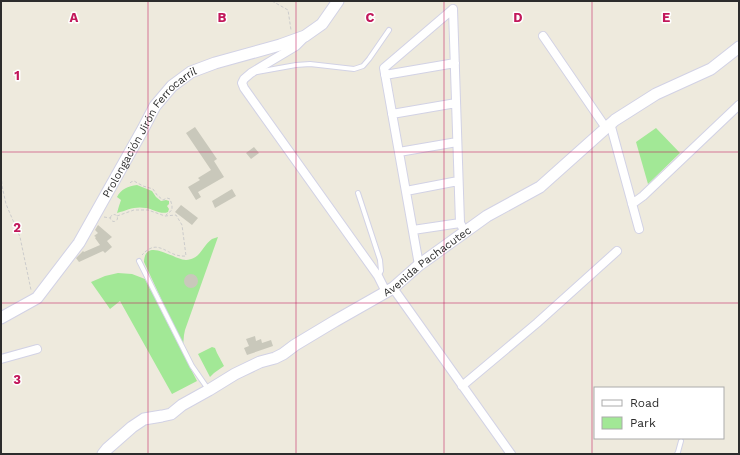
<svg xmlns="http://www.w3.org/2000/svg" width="740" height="455" font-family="'Work Sans',sans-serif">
<rect width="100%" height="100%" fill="#eeeadd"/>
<path fill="#a2e896" d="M656,128L680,153L648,184L636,142Z
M137,185L152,191L156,197L161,201L166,200L169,201V204L167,206L169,209L168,212C161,215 153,209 146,208C134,206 128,210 117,213L119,206L121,200L117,197C121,189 128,186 137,185Z
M218,237L185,330L184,335L183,346L144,262C145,236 174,260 186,260C201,259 202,246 212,239C214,238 216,238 218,237Z
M118,273L132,274L145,279L197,381L172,394L120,301L110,309L91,282L105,276Z
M212,347L215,348L217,353L224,366L214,373L210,377L198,354Z"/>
<path fill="#c9c8bb" d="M195,127L217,159L214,161L224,177L198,192L201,197L196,200L188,187L200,180L198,178L211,170L186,133Z
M254,147L259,153L251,159L246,153Z
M232,189L236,196L215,208L212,201Z
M181,205L198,218L192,225L175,212Z
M98,225L112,237L107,241L112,247L105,253L103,251L79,262L76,258L83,251L84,252L100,245L95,238L96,237L94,236L98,233L95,230Z
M184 281a7 7 0 1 1 14 0a7 7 0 1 1-14 0Z
M255,336L256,341L261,339L262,343L271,340L273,346L247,355L244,348L249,346L246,339Z"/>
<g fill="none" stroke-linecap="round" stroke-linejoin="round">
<g stroke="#d2d2e5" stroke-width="6">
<path id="lane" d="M257,72L296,65L310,64L354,69L363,66L369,59L389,30
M358,193L380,260L381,271L378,276
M139,261L192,366L208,389
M677,454L678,452L681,441"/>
</g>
<g stroke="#d2d2e5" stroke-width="10">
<path id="street" d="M453,9L460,223L465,232
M543,36L606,128
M305,37L296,46L251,73L244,79L242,83L244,88L378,276L386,292
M385,75L455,63
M392,114L456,103
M610,123L639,229
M399,152L457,142
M406,191L458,181
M632,204L643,196L739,105
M413,230L460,223
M419,265L384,68L453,9
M393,288L511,454
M1,359L37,349
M462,386L537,323L617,251"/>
</g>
<g stroke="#d2d2e5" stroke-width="13">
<g id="secondary">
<path id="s1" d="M1,318L37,298L79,243L143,129L155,106L172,86L191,72L215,63L280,45L305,36L322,24L338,1"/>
<path id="s2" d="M103,454L107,449L132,427L144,419L162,416L171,414L182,405L209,390L235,374L260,362L275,358L283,354L295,345L335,321L393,288L419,265L487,216L540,187L615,120L656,94L711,69L739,47"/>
</g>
</g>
<path stroke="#ccc" stroke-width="1" stroke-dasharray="3 2" stroke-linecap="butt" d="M272,1L288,10L291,30
M1,171L2,186L6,204L20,237L31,290
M130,183L131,182L134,181L143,186L153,189L157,195L163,200L167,198L170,199L172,205V210L166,215
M110.5 218a3.5 3.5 0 1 1 7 0a3.5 3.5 0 1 1-7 0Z
M117,216L134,210H148L165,216L176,215L182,225L186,256C167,258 159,236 142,255
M104,217L110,218"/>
<use href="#lane" stroke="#fff" stroke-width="4"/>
<use href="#street" stroke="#fff" stroke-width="8"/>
<use href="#secondary" stroke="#fff" stroke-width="11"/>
</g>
<path fill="none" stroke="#c2185b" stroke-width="1" stroke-opacity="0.55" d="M148,1V454M296,1V454M444,1V454M592,1V454M1,152H739M1,303H739"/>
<g text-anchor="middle" stroke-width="3" stroke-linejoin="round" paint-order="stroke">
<g font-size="11" fill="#2c2c2c" stroke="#fff">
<text dy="4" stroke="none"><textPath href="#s1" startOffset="243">Prolongación Jirón Ferrocarril</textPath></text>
<text dy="4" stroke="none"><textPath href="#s2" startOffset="381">Avenida Pachacutec</textPath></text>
</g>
</g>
<g font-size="13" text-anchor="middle" font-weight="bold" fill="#c2185b" stroke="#fff" stroke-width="3" stroke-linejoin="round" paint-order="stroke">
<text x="74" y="22">A</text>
<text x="222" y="22">B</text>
<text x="370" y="22">C</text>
<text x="518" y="22">D</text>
<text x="666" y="22">E</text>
<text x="17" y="80">1</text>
<text x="17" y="232">2</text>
<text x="17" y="384">3</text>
</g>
<rect width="740" height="455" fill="none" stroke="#2c2c2c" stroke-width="4"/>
<rect x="594" y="387" width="130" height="52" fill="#ffffff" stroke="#ababab"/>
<rect x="602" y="400" width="20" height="6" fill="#ffffff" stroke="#ababab"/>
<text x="630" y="407" font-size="12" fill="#2c2c2c">Road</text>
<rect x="602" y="417" width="20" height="12" fill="#a2e896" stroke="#ababab"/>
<text x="630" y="427" font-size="12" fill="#2c2c2c">Park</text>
</svg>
